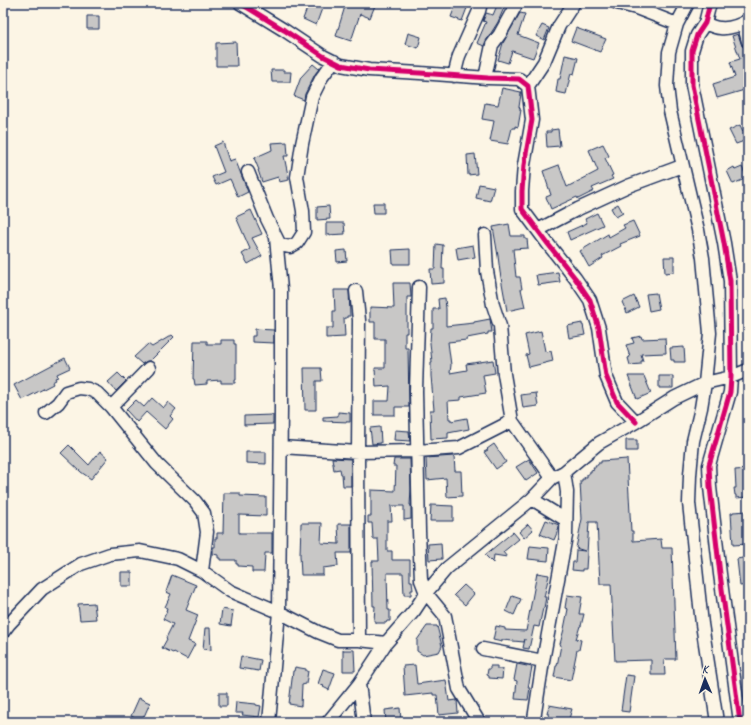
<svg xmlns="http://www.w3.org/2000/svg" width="751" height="725" font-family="Caveat,sans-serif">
<rect width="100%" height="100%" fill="#fcf5e5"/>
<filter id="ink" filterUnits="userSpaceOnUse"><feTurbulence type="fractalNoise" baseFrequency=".025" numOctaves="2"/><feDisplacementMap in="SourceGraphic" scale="8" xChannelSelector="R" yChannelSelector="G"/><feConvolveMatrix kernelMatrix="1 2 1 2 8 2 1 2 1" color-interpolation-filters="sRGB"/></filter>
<g filter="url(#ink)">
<path fill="#c8c7c6" stroke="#1b2f5e" d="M309,3H324L316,25L303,19Z
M346,3H376L370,18L360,14L351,41L336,36Z
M498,3H506L498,22L486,41L484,46L477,43L486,22L483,21L486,13L493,15Z
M456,4L467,8L462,21L451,17Z
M520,13L525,14L518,35L539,43L533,58L512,51L508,63L498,60L503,43Z
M87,16H99V29H87Z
M542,25L549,28L544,40L536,36Z
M576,28L606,39L600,52L571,41Z
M408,33L421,37L418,48L405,44Z
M738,34L742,46L748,48V52L745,53L748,61V69L744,70L748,84V89L717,98L713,84L735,77L730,62L740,59L732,36Z
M236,42L237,66H216V43Z
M565,55L578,58L574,74L571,73L566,94L556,92L558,79H560Z
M313,64L319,69L315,74L305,94L304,100L294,96L301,77Z
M271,70H284V72H291L290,82H272Z
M502,88L521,92V94L519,107L520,108V110H521L518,127L515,126V128H512L508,144L490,141L494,121L482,119L485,103L498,105Z
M740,125L747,140L736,144L729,130Z
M558,129L560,146L547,147L546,132H551V130Z
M223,142L229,161L235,159L248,192L238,197L230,179L216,185L212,177L224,172L214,146Z
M287,142L288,156H284L289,180L279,182L278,177L262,182L258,170H259L254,158L272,150L271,143Z
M603,144L609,156L605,158L613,175L611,176L613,179L592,188L594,191L578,199L577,197L551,209L546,197L551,195L543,171L559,165L567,187L598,171L589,150Z
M475,154L477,174L468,175L467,155Z
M734,167L735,170L742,167L747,178L733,184L727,171Z
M479,184L494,187L490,201L476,198Z
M373,203H384V213H374Z
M618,204L623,213L616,217L611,208Z
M329,206L330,219L317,220V207Z
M251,210L262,234L252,238L262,256L248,264L242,254L250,249L236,217Z
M597,213L603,225L570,240L567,232L587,223L585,219Z
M633,221L640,236L620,244L621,246L602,256L603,258L589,267L580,251L608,234L609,237L625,228L623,225Z
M326,223H344L345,234L326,235Z
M509,224L511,236H525V239H527L528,248L513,249L516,277H520L522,289H521L525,307L507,311L500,272L498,256L493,227Z
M436,244L443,245L442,269H444V283L431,284L430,269H435Z
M473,245L475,257L458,260L456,248Z
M410,249V264H393L392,250Z
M346,250L347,261L337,262L336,251Z
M664,257H674V272L665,273Z
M558,272L560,282L538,285L536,275Z
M393,283H410L411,297H407V333H405V348H408L409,407H395V415H374V401H389L390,386L376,387L375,368H385V339H375V322H370V307L394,308Z
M334,290H349L350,316H347V318H344L345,337L326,338V328H333V311H335Z
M656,293L659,309L649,311L646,294Z
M634,296L639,307L627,313L622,302Z
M445,298L446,309V326L474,323V322L490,319L492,332H488V334L467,338V340L448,342L451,365L450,373L467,370L466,364L493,360L495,373L483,375L486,393L461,397V400L448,401L449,419H451V421L467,418L469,429L448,433V438L431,439L430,410H434L431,376V362H432L430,343L431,328H433V309H439L438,299Z
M582,323V325H583L585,335L569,338L567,326Z
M255,329L274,330V343L252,342V336H255Z
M541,331L545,351L546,352L551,351L553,361L529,367L526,355L529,354L525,335Z
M172,335L174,337L150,361H147L142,364L134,357L148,344L152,347Z
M641,336L642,339L665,338L666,353L641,354L643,361H641V364L630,365L628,358L630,357L626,345L634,343L632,338Z
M221,340H234V344H236V380H235V383H221V380L207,381V384L195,385L194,379H193L194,341H207V344H221Z
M684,347L685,362H674V360H671L670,348Z
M65,358L70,368L57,374L58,377L55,378L56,380L52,382L53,384L22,400L14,385Z
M304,368H321L322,381H316V410H305Z
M118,373L126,381L116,391L108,382Z
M628,376H644L651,393L637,399Z
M659,376H673V388H659Z
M536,393L538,406L523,408L521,395Z
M152,398L163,408L168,402L176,409L170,416L173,419L165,429L146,412L137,422L126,410L136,400L144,407Z
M338,412L350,413V422L323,421V417L338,416Z
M273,415V424L244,425V416Z
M380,427L381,443L372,444L370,428Z
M395,430L409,431L410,441L394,440Z
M626,440H637V451H626Z
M494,444L506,462L496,469L484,452L488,450L487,449Z
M69,445L89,465L100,451L108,458L91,479L81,472L61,453Z
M246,452H266V464L246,463Z
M454,456L455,471H461L462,496L447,497L446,478L427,480L426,458Z
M332,458L351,459V486H343L342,474H341L340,469L334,470Z
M394,459H410L411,489L410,505H411V519L404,520V506H391L392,521H387V551H392V560H410V581H412L413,590H411V595H404L403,573H387L388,610H390V621H387L386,623H376V621H374L375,606H373L372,561H379L378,539H373L372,523H368V516H371V490L395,491L396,466H393Z
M529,459L538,473L526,481L516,467Z
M627,459L631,531H633V541L661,539L662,548H672L676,659H664L665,675H651V660L615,661L611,584H600L597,522H589L586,569H582V571L572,570L573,562H575L576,550L585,551L576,548L582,519L580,481H582V479H585L584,477H587V474H589V472H591V470L594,469L593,467H596L595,465H598V463H601V461Z
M748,469V497L736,498V495H735L734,488H736L735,470Z
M224,493H240V496L266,497V516L239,515V533H272V553H265L264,572H252V567L238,566V564H236V560H220V558H218V555L213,554V547H215V538H217V533H223Z
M431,505L453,506V521H430Z
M748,511V544L733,545L731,513H733V512Z
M546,520L559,525V528L554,540L540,534Z
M301,523H322L321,543L339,544L338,524H351V553H337L338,566L323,568V575H301L300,555Z
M528,524L533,530L524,538L519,532Z
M513,532L519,539L503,552L507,557L494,555L493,563L485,555Z
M441,543L442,559L429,560L428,544Z
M530,546L549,548L548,561L528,559Z
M748,557V585L740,586L737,559Z
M121,572H132V586H121Z
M537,573L549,575L544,597H546L544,608H543L539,627L534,626L529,649L523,648L525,639L524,642L502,640V642L493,640L496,626L505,628V630L526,631Z
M172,575L196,585L186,610L198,615L188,641L195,644L187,659L174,652L173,653L162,648L167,639L166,638L173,624L163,619L167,611H166L167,608L165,607L171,594L166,592Z
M464,585L474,594L465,605L454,595Z
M567,595L582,597L579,614H584L581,626H580L576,639L581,640L579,650H577L571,680L554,677L556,666H557L561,645L560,644L564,629L568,609L565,608Z
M512,596L521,599L514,615L506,611Z
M94,603L96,619L80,620L78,604Z
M222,609L233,611L231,626L220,624Z
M427,626H437L442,646L439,652L423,655L417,651V640Z
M205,628H210L211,650L203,649Z
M343,650H354L355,671H343Z
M241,656L261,660L259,671L239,668Z
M517,664L532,667L528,688H530L528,700L515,699L517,681L514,680Z
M415,665L417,684L446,680L449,701L457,700L458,713L439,715L437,695H433V693L405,696L403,666Z
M490,666H497V669H503L502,679L489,678V676L487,675L488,669H490Z
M295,667L306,669V671H308L306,684L302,685L301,706L289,704L293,671H294Z
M323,669L335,673L329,690L323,687L324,686L318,684Z
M626,675L634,676L629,712L621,711Z
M219,693H227V706H219Z
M139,698L150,703L142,721L131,716Z
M236,702L256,704V705L261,706L259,717L242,715L243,713H235Z
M549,705L572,709L568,722H548L549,714H547Z
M400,708L401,722H386L385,710Z"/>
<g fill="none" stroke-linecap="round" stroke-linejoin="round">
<g stroke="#1b2f5e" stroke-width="15">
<path id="minor" d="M240,3L284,30L323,56L341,65L369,70L420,73L488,78L519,79L528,86L532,120L524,165L522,191V209L548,244L575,278L590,300L599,328L606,376L617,402L636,422
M617,3L636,8L677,24
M688,3L677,24L669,52L667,86L670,111L698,230L703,258L710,333L705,383L701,408L693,441L690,475L689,503L702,624L717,722
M710,3L705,23L697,35L692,51V85L724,243L730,281L731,377L730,392L709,465L710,487L720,574L740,722
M705,23C709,25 715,28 720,28C729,29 740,25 748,20
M743,23L748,41
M454,76L459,56L479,11L481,3
M485,78L492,45L500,34L517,3
M528,86L544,62L559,26L574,3
M248,172L267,219L280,245L290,247L297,243L304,232L303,211L297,177L302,144L312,97L322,77L334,61
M538,230L578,209L628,186L682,166
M485,235L487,271L493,305L500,326L504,374L512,421L552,478
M419,287L416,391L419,531L421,580L426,593L445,616L459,689L479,722
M356,291L359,320L358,452L359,640
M111,407L149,368
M46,413L58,403L66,392L79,388L88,389L97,393L111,407L157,464L195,501L204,513L207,532L202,571
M281,447L358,452L417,451L459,448L512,421
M532,499L566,520
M3,632L9,624L42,589L81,564L110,554L140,551L178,559L202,571L230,591L279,612L318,632L338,640H359L386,643
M483,649L543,661
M359,684L364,722
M269,722L279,612L281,408V289L276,238
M328,722L359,684L386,643L414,611L426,593L447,568L532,499L552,478L564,472L599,443L636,422L674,398L705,383L731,377L748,370
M533,722L534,719L543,661L566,536L567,492L564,472"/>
</g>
<use href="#minor" stroke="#fcf5e5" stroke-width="12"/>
<g stroke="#fcf5e5" stroke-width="8">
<path id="cycleway" d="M240,3L284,30L323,56L341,65L369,70L420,73L488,78L519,79L528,86L532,120L524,165L522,191V209L548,244L575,278L590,300L599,328L606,376L617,402L636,422
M710,3L705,23L697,35L692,51V85L724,243L730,281L731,377L730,392L709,465L710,487L720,574L740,722"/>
</g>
<use href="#cycleway" stroke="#d6006c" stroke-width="5"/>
</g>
</g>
<rect width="751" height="725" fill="none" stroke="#fcf5e5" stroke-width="16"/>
<rect x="8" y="8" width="735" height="709" fill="none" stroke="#1b2f5e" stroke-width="1.5" filter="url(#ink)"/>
<g transform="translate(705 679) rotate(358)" stroke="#fcf5e5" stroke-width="3" paint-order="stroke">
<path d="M0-3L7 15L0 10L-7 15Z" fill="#1b2f5e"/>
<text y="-6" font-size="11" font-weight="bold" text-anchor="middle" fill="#1b2f5e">K</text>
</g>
</svg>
